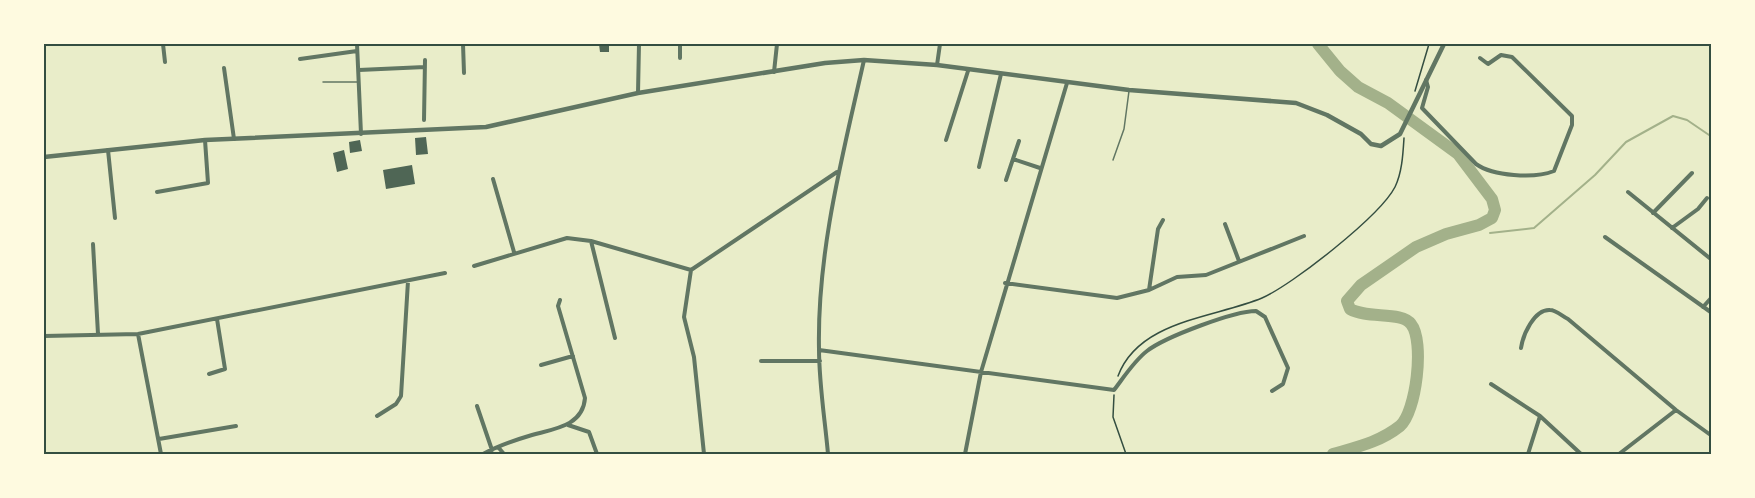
<svg xmlns="http://www.w3.org/2000/svg" width="1755" height="498" font-family="Barlow,sans-serif">
<rect width="100%" height="100%" fill="#e9edc9"/>
<g fill="none" stroke-linecap="round" stroke-linejoin="round">
<path stroke="#a3b18a" stroke-width="2" d="M1490,233L1534,228L1595,175L1626,142L1673,116L1687,120L1712,137"/>
<path stroke="#a3b18a" stroke-width="12" d="M1318,44L1340,71L1358,87L1388,103L1458,154L1492,199L1495,210L1492,218L1479,225L1446,234L1416,247L1361,285L1347,301L1350,309C1367,319 1402,311 1411,324C1425,341 1416,413 1400,426C1380,442 1357,447 1333,454"/>
</g>
<path fill="#4f6655" d="M599,44H609V52H600Z
M426,137L428,154L416,155L415,138Z
M360,140L362,151L350,153L349,142Z
M344,150L348,169L337,172L333,153Z
M412,165L415,184L386,189L383,170Z"/>
<g fill="none" stroke-linecap="round" stroke-linejoin="round">
<path stroke="#344e41" stroke-width="1.5" d="M1415,91L1429,44
M1118,376C1139,320 1214,318 1262,298C1292,285 1380,216 1395,187C1402,173 1403,154 1404,138
M1114,395L1113,417L1126,454"/>
<path stroke="#617663" stroke-width="1.5" d="M323,82H358
M1113,160L1124,129L1129,91"/>
<path stroke="#617663" stroke-width="4" d="M163,44L165,62
M357,44L361,134
M463,44L464,73
M680,58V44
M300,59L357,51
M937,65L940,44
M224,68L234,139
M359,70L425,67
M774,72L777,44
M1426,80L1428,87L1422,108L1476,164C1493,176 1534,179 1554,171L1572,125V116L1512,57L1501,55L1488,64L1480,58
M638,93L639,44
M424,120L425,60
M946,140L968,71
M108,150L115,218
M1013,159L1040,168
M979,167L1001,74
M493,179L514,252
M1006,180L1019,141
M157,192L208,183L205,140
M1628,192L1712,260
M1653,213L1692,173
M1225,224L1239,261
M1672,228L1698,209L1707,198
M1605,237L1712,313
M591,241L615,338
M93,244L98,334
M474,266L567,238L591,241L691,270
M1005,283L1117,298L1149,290L1177,277L1206,275L1304,236
M1149,290L1158,229L1163,220
M1703,307L1712,297
M138,334L161,454
M44,336L138,334L445,273
M1521,348C1523,335 1534,309 1550,310C1556,310 1562,316 1568,319L1676,410L1712,436
M819,350L1114,390C1124,377 1134,361 1147,351C1165,337 1234,311 1256,311L1265,317L1288,368L1283,384L1272,391
M761,361H820
M541,365L573,356
M209,374L225,369L217,319
M1491,384L1540,416L1581,454
M477,406L492,450
M377,416L396,404L401,396L408,281
M568,425L589,432L597,454
M159,439L236,426
M498,447L504,454
M483,454C498,446 515,440 532,435C554,429 583,426 585,398L558,306L560,300
M704,454L694,357L684,317L691,270L837,172
M828,454C825,420 819,384 819,349C817,251 843,154 864,60
M965,454L981,372L1067,83
M1528,454L1540,416
M1619,454L1676,410"/>
<path stroke="#617663" stroke-width="4.5" d="M44,157L205,140L486,127L638,93L825,63L864,60L937,65L1129,90L1296,103L1327,115L1361,134L1371,144L1381,146L1400,134L1444,44"/>
</g>
<rect width="1755" height="498" fill="none" stroke="#fefae0" stroke-width="90"/>
<rect x="45" y="45" width="1665" height="408" fill="none" stroke="#344e41" stroke-width="2"/>
</svg>
